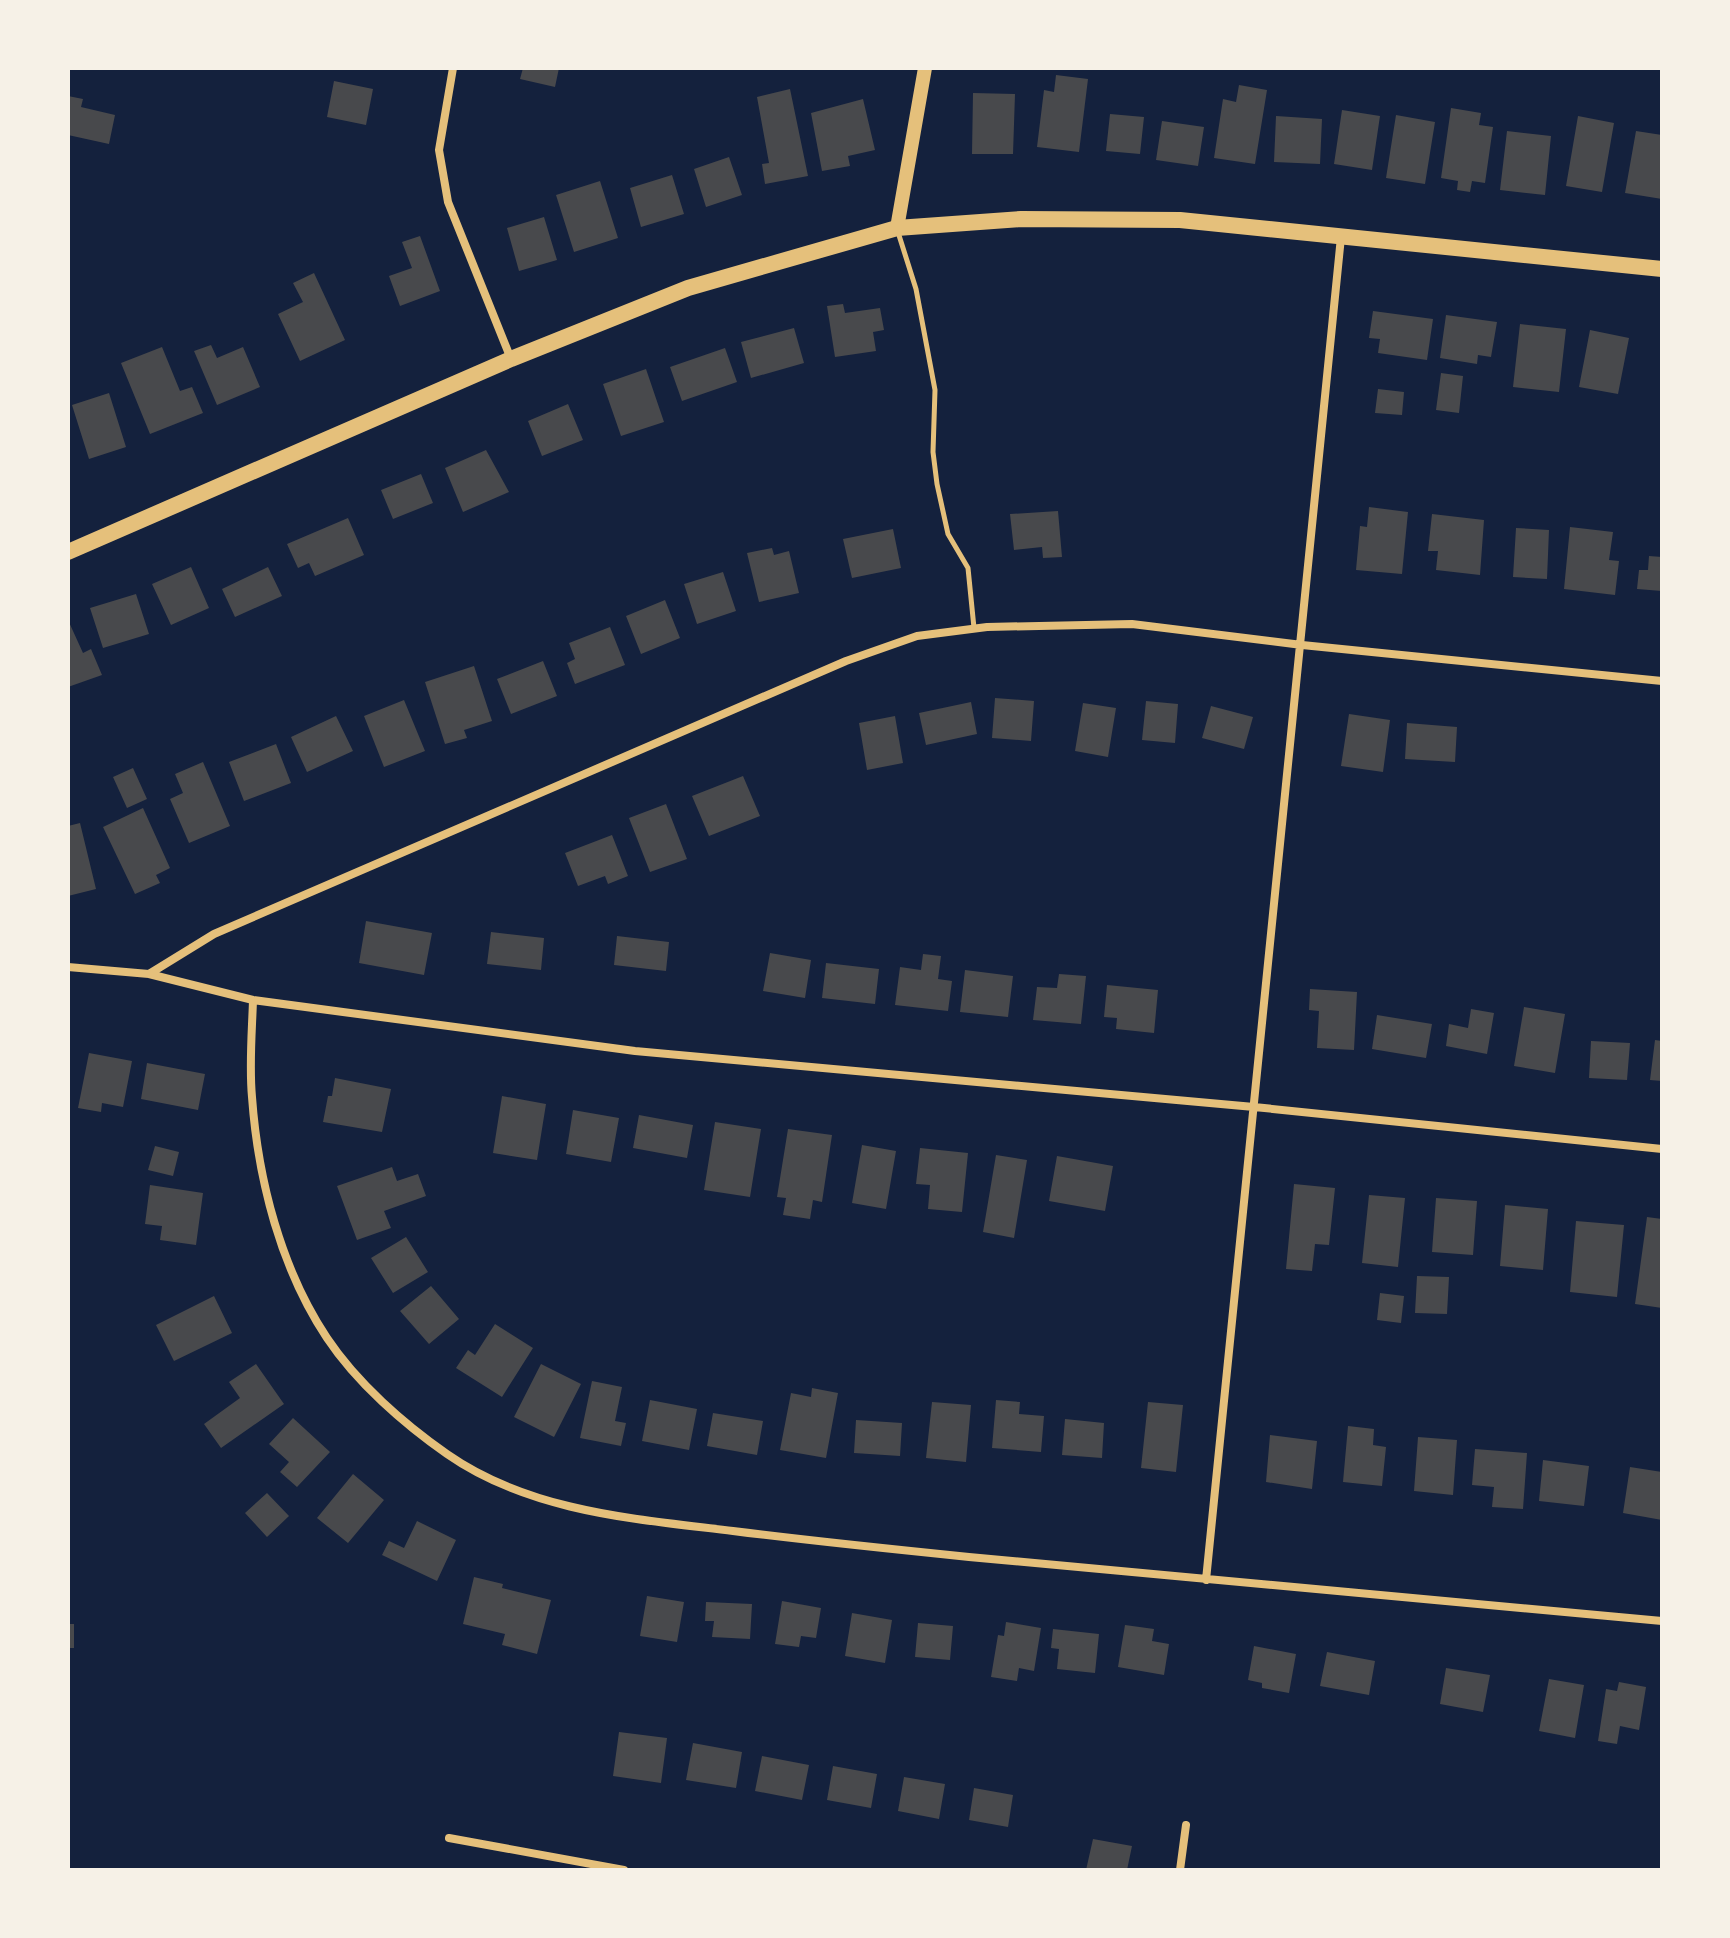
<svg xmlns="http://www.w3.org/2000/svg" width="1730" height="1938" font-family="'PT Sans',sans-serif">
<rect width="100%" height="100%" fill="#14213d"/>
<path fill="#48494c" d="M523,68H559L555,87L520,79Z
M1056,75L1088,79L1079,152L1037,147L1044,90L1054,92Z
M334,81L373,89L366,125L327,117Z
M1239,85L1267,90L1255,164L1214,158L1223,99L1236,102Z
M790,89L808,176L765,184L762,164L769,163L757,97Z
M973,93L1015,94L1013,154H972Z
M68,96L83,99L81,107L115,115L109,144L68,135Z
M863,99L875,150L848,156L850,166L822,171L811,113Z
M1451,108L1481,113L1479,125L1493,127L1485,183L1472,181L1470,192L1457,190L1458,181L1441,178Z
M1342,110L1380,116L1372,170L1334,164Z
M1110,114L1144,117L1140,154L1106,151Z
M1396,115L1435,122L1425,184L1386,178Z
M1276,116L1322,119L1320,164L1274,162Z
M1578,116L1614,123L1602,192L1566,186Z
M1162,121L1204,127L1198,166L1156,160Z
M1507,131L1551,136L1545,195L1500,190Z
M1636,131L1662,135V199L1625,193Z
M729,157L742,195L706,207L694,169Z
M672,175L684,214L641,227L630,188Z
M600,181L618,238L574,252L556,195Z
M544,217L557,260L519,271L507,228Z
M420,236L440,291L400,306L389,276L412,268L402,242Z
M314,273L345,340L300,361L278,314L303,302L293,283Z
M843,304L845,313L880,308L884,330L873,332L876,351L835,357L827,306Z
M1373,311L1433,319L1427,360L1378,353L1380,339L1369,338Z
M1446,315L1497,322L1491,357L1478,355L1477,364L1440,358Z
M1520,324L1566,329L1559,392L1513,387Z
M794,328L804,363L751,378L741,342Z
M1590,330L1629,338L1618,394L1579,387Z
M211,345L217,358L243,347L260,387L217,405L194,351Z
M162,347L180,391L192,387L203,413L150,434L121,363Z
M725,348L737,382L682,401L670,367Z
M646,369L664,422L621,436L603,384Z
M1441,373L1463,376L1459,413L1436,410Z
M1378,389L1404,392L1402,415L1375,413Z
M109,393L126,447L89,459L72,405Z
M568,404L583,440L542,456L528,421Z
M486,450L509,492L463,512L445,468Z
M421,474L433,503L393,519L381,490Z
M1369,507L1408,512L1402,574L1356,570L1360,526L1367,527Z
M1058,511L1062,557L1043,558L1042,547L1014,550L1010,514Z
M1432,514L1484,520L1480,575L1436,570L1438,551H1428Z
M348,518L364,555L315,576L309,563L298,568L287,544Z
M1570,527L1613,532L1609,560L1619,561L1615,595L1564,589Z
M1516,528L1549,530L1547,579L1513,577Z
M893,529L901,568L852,578L843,539Z
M772,548L774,555L789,551L799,593L759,602L747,553Z
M1649,556L1662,557V591L1637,589L1639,570H1648Z
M191,567L209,608L171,625L152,584Z
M268,567L282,596L235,617L222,589Z
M723,572L736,611L697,624L684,584Z
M136,594L149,634L103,648L90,608Z
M665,600L680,638L641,654L626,616Z
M68,620L83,653L91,649L102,675L68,687Z
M610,627L625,665L575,684L567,663L575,659L569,643Z
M543,661L557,696L511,714L497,679Z
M474,666L492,721L464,730L467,738L445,744L425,682Z
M995,698L1034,701L1031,741L992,738Z
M404,700L425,751L384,767L364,716Z
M1146,701L1178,704L1175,743L1142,740Z
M971,702L977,734L926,745L919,713Z
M1083,703L1116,708L1108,757L1075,751Z
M1211,706L1253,717L1244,749L1202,738Z
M1349,714L1390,720L1383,772L1341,766Z
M336,716L353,751L307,772L291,737Z
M895,716L903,763L867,770L859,723Z
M1407,723L1457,727L1455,762L1405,759Z
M276,744L291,783L244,801L229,762Z
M203,762L230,826L189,843L170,799L183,793L175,774Z
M133,768L147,799L127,808L113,777Z
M743,776L760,816L709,836L692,796Z
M666,804L687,859L650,872L629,818Z
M143,808L170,868L156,875L160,883L135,894L103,827Z
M80,823L96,889L68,896V826Z
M612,835L628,876L608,884L605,876L578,886L565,853Z
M366,921L432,933L424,975L359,963Z
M491,932L544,938L541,970L487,964Z
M617,936L669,942L666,971L614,965Z
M770,953L811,960L805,998L763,991Z
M923,954L941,956L938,979L952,981L948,1011L895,1005L900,967L921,970Z
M826,963L879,969L875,1004L822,998Z
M965,970L1013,976L1008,1017L960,1012Z
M1059,974L1086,976L1081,1024L1033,1020L1037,987L1057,988Z
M1107,985L1158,990L1154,1033L1116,1029L1117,1018L1104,1017Z
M1310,989L1357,992L1354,1050L1317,1048L1319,1011L1309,1010Z
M1524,1007L1565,1014L1555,1073L1514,1066Z
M1471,1009L1494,1013L1487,1054L1446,1046L1449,1024L1468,1028Z
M1377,1015L1432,1024L1426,1058L1372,1049Z
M1655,1040L1662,1041V1081L1650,1080Z
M1591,1041L1630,1043L1627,1080L1589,1078Z
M89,1053L132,1061L123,1107L102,1103L101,1112L78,1108Z
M147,1063L205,1074L198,1110L141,1099Z
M335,1078L391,1089L382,1132L323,1122L328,1096H332Z
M502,1096L546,1104L537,1160L493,1153Z
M573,1110L619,1118L611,1162L566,1154Z
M639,1115L693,1125L687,1158L633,1148Z
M715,1122L761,1129L750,1197L704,1190Z
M788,1129L832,1135L822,1202L813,1200L810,1219L783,1215L786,1198L777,1197Z
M862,1145L896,1151L886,1209L852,1203Z
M155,1146L179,1152L173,1176L148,1170Z
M920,1148L968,1153L962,1212L928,1209L930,1185L916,1184Z
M996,1155L1027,1160L1014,1238L983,1232Z
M1057,1156L1113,1166L1105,1211L1049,1201Z
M392,1167L397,1181L418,1174L426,1196L384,1211L391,1228L357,1240L337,1186Z
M1294,1184L1335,1188L1329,1245L1315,1244L1312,1271L1286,1269Z
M150,1185L203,1193L196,1245L160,1240L162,1226L145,1224Z
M1369,1195L1405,1198L1398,1267L1362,1263Z
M1436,1198L1477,1201L1473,1255L1432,1252Z
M1505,1205L1548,1209L1543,1270L1500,1266Z
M1647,1217L1662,1219V1308L1635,1304Z
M1576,1221L1624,1225L1617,1297L1570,1292Z
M406,1237L428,1272L393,1293L371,1258Z
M1417,1276L1449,1277L1447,1314L1415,1313Z
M431,1286L459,1319L429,1344L400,1311Z
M1380,1293L1404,1296L1401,1323L1377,1320Z
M214,1296L232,1333L174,1361L156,1325Z
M495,1324L533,1348L502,1397L456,1368L468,1350L475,1355Z
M256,1364L284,1404L221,1448L204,1424L240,1398L229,1382Z
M541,1364L581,1384L554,1437L514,1417Z
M592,1381L622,1387L615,1421L626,1423L621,1446L580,1438Z
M812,1388L838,1393L826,1458L780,1450L791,1393L811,1397Z
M650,1400L697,1409L689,1450L642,1441Z
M996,1400L1020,1402L1019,1414L1044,1416L1041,1452L992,1448Z
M932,1402L971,1405L966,1462L926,1458Z
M1148,1402L1183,1405L1176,1472L1141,1468Z
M713,1413L763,1421L757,1455L707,1446Z
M293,1418L330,1452L297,1487L280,1472L289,1462L269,1444Z
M1065,1419L1104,1423L1102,1458L1062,1455Z
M856,1420L902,1423L900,1456L854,1453Z
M1348,1426L1374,1429L1373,1445L1386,1447L1382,1486L1343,1482Z
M1270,1435L1317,1441L1312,1489L1266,1482Z
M1418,1437L1457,1440L1453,1495L1414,1491Z
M1475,1449L1527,1453L1523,1509L1492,1507L1494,1487L1472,1485Z
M1543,1460L1589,1466L1584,1506L1539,1501Z
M1630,1467L1662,1472V1520L1623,1513Z
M353,1474L384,1500L348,1543L317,1518Z
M267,1493L289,1516L267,1537L245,1513Z
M417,1521L456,1540L437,1581L382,1555L389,1541L404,1548Z
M474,1577L503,1584L502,1588L551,1600L537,1654L502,1645L505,1634L463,1624Z
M647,1596L684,1602L677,1642L640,1636Z
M782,1601L821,1608L816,1638L801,1636L799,1647L775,1644Z
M706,1602L752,1604L750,1639L712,1637L714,1621H705Z
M852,1613L892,1620L885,1663L845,1656Z
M1006,1622L1041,1628L1034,1671L1019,1668L1017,1681L991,1677L998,1635L1004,1636Z
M918,1623L953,1626L950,1660L915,1657Z
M68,1624H74V1648H68Z
M1125,1625L1154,1629L1152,1641L1169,1644L1164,1675L1118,1667Z
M1053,1629L1099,1634L1095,1673L1057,1669L1059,1649L1051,1648Z
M1254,1646L1296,1654L1289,1693L1262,1688V1683L1248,1680Z
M1327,1652L1375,1661L1369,1695L1320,1686Z
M1446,1668L1490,1675L1483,1712L1440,1704Z
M1549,1679L1584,1685L1575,1738L1539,1731Z
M1619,1682L1646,1687L1639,1730L1620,1726L1617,1744L1598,1741L1606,1689L1617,1691Z
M619,1732L667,1738L661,1783L613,1776Z
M693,1743L742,1752L736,1788L686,1780Z
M762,1756L809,1765L802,1800L755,1791Z
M833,1766L877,1774L871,1808L827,1800Z
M904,1777L945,1784L939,1819L898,1811Z
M974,1788L1013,1795L1008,1827L969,1820Z
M1093,1839L1132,1846L1127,1870H1086Z"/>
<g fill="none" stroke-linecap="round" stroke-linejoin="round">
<path stroke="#e5c07b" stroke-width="5" d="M897,229L916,289L935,390L933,452L937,484L948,534L968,568L974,628"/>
<path stroke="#e5c07b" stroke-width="8" d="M453,68L439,150L448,202L511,359
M68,967L149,974L253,1000L635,1051L1254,1107L1662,1149
M149,974L214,934L846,661L917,636L987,627L1132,624L1302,645L1662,681
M253,1000C252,1032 249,1065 252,1097C258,1180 281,1269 327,1338C357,1383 404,1424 447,1454C530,1512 635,1519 733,1531C812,1541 890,1549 969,1557C1200,1580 1431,1601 1662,1621
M1206,1580L1341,237
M449,1838L624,1870
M1180,1870L1186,1825"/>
<path stroke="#e5c07b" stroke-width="14" d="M897,228L925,68"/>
<path stroke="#e5c07b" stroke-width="16" d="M68,552L511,359L688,288L897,228L1021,219L1180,220L1662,269"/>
</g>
<rect width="1730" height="1938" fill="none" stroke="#f6f1e7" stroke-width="140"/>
</svg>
